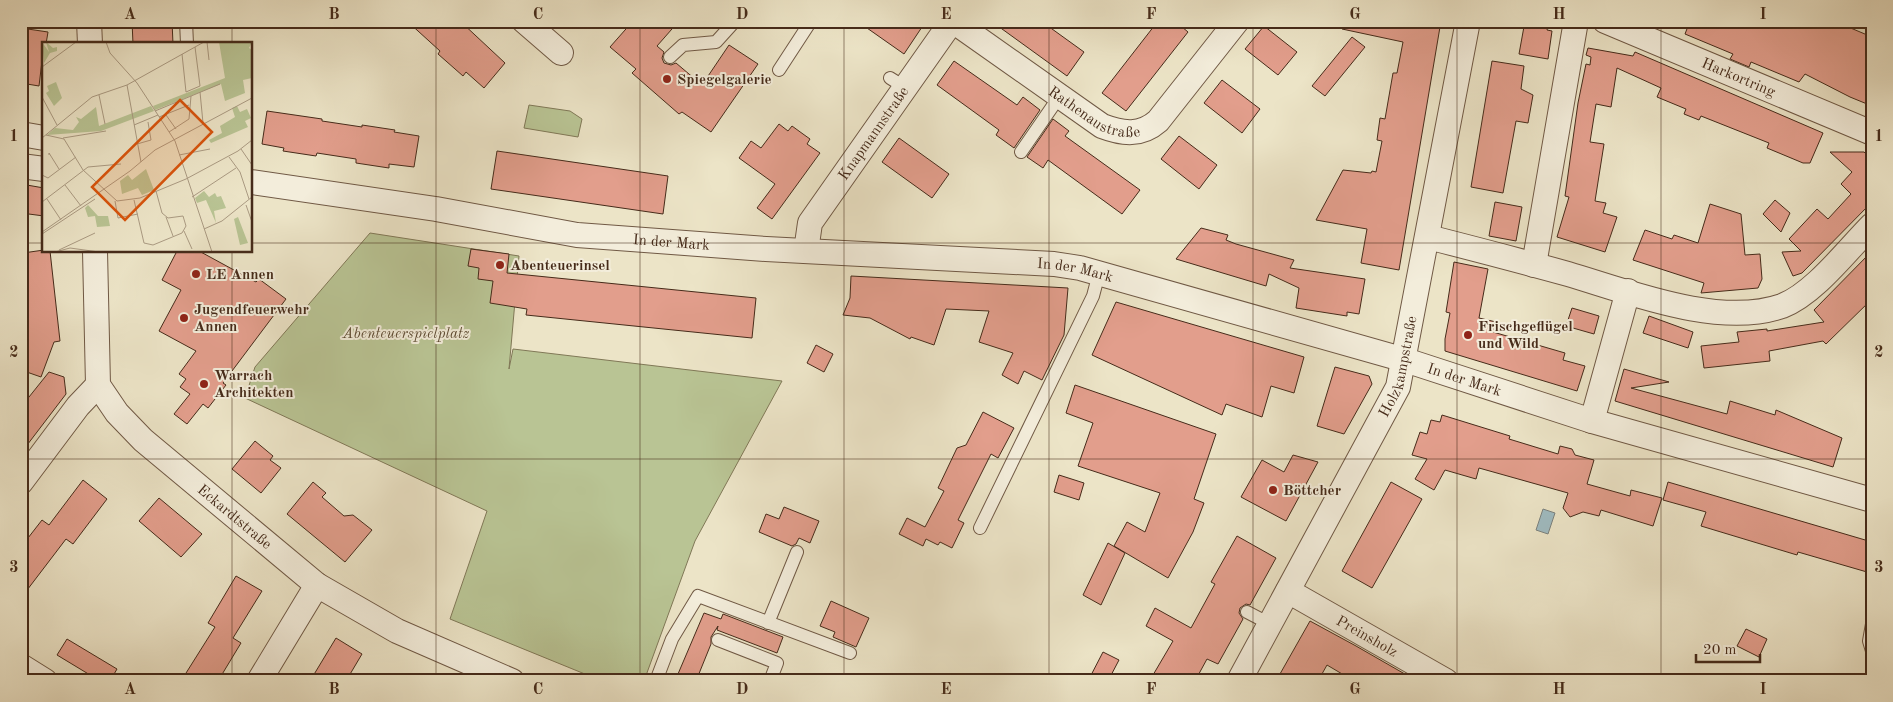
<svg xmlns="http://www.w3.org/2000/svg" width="1893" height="702" font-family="'Old Standard TT',serif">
<rect width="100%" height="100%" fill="#ece4c7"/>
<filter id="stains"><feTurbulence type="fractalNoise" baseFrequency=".004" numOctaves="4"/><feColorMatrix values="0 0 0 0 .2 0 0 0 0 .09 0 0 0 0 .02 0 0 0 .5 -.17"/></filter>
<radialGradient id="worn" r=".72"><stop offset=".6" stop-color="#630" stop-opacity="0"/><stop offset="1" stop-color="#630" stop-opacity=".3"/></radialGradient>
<path fill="#b9c494" stroke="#807857" d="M529,105L570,111L582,119L578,137L524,128Z
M370,233L519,256L509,369L513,349L782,381L695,541L644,681H602L450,619L487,511L245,398L255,367Z"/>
<path fill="#9fbbc1" stroke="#7b817e" d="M1543,509L1555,513L1548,534L1536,530Z"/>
<path fill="#e29e8c" stroke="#462b1a" d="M132,21H172L173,44H133Z
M407,21H460L505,63L484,88L466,72L463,76L438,54L440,51Z
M633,21H679L657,46L664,52L662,58L664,63L671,65L676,63L702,85L729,45L758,64L711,132L682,112L679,114L632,73L636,69L610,47Z
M857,21H926L904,54Z
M991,21H1041L1084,52L1067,76Z
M1158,21H1175L1188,32L1126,111L1102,93Z
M1343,21H1441L1399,270L1361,263L1367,229L1316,220L1343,170L1371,173L1372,171L1376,172L1382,141L1377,140L1380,118L1385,119L1393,73H1397L1403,42L1342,29Z
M1525,21L1548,25L1547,30L1552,31L1548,59L1519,54Z
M1690,21H1740L1756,27L1758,21H1834L1872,37V106L1850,97L1805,74L1799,82L1751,62L1749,67L1730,59L1733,54L1685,34Z
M1264,26L1297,52L1278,75L1245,49Z
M21,28L48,32L46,44H44L39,86L21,83Z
M1352,37L1365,47L1325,96L1312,86Z
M1588,48L1633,56L1635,52L1823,133L1810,163H1803L1767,148L1769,143L1701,116L1699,120L1684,114L1686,109L1657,97L1661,88L1617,68L1611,107L1596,104L1590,142L1604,144L1595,201L1606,203L1603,213L1617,217L1605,252L1557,237L1569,197L1565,196L1578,103L1586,64L1590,65L1591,57L1586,55Z
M954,61L1017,105L1023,97L1040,110L1014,148L996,135L999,130L937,85Z
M1492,61L1524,66L1521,89L1533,95L1528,123L1516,121L1503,193L1471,187Z
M1222,80L1260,109L1242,133L1204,103Z
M267,111L322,119V121L362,127V125L395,130L394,132L419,136L414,167L389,164V168L356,163V159L317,153L316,156L283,151L284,148L262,144Z
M1053,119L1069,131L1065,136L1140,190L1122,214L1048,160L1043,168L1027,157Z
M779,124L788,131L792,126L803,134L810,139L807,144L820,153L772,219L757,208L775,184L739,158L751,141L761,148Z
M1179,136L1217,165L1199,189L1161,159Z
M899,138L949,174L932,198L882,162Z
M497,151L668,176L663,214L491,189Z
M1830,152H1864L1872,159V202L1802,273L1793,276L1782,252L1801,251L1789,239L1817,209L1828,219L1851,194L1841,184L1852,172Z
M21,184L44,188V216L21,213Z
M1775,200L1790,213L1781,232L1763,214Z
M1495,202L1522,207L1516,241L1489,236Z
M1710,204L1741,214L1745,255L1760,254L1762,279L1758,288L1701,293L1704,283L1633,260L1645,230L1672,239L1674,235L1698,243Z
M1201,228L1228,235L1226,240L1236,244L1294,260L1290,268L1365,279L1359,314L1347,312V316L1296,308L1299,288L1269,274L1266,286L1176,259Z
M471,249L509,254L507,273L756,298L752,338L526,315L527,309L490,303L493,281L478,279L479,268L468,266Z
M44,250L50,251L60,341L54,342L41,377L21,370V295L28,294L23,253Z
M177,251H199L256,282L259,279L286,299L223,383L226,385L208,408L203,404L187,424L174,414L190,394L180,387L186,379L179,374L196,351L159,331L181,290L162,280Z
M1872,251V299L1826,344L1823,341L1769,351L1770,361L1704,368L1701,346L1739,342L1737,332L1767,329V331L1824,322L1814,310Z
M1454,262L1488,269L1479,318L1496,322L1493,332L1565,353L1563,360L1585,366L1577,391L1445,351V339L1450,313L1446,312Z
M851,276L1068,288L1064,335L1042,380L1024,371L1018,384L1002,375L1013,353L979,342L989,311L946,309L934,345L911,337L910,339L870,318L843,315L850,298Z
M1116,302L1304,357L1294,393L1271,386L1262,417L1226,404L1222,415L1092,355Z
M1572,308L1599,316L1594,334L1566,326Z
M1649,316L1693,332L1688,348L1643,333Z
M816,345L833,354L824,372L807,363Z
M1335,367L1369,376L1372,384L1344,434L1317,426Z
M1624,369L1669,382L1631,388L1727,414L1730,401L1775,415L1776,410L1842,438L1833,467L1615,401Z
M49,372L64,377L66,394L21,453V407Z
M1075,385L1216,434L1194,499L1204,503L1193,532L1168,578L1114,546L1127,522L1145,532L1160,493L1078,466L1093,423L1066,413Z
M983,412L1014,428L998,458L991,454L958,520L964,523L952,548L940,542L938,545L926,539L923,546L899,534L907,518L925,527L944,491L938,488L957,448L966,445Z
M1442,415L1510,436L1509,439L1558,454L1560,446L1572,449L1575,455L1594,460L1587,484L1630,496L1631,490L1662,498L1653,526L1601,510L1599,516L1583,512L1570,517L1563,508L1568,493L1479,468L1476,479L1445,470L1434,490L1415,479L1427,459L1412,455L1420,432L1427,434L1431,420L1440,422Z
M255,441L273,456L270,460L281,468L261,493L232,469Z
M1293,455L1318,462L1286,521L1241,497L1262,460L1284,472Z
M1059,475L1084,483L1079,500L1054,492Z
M83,480L107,499L73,544L66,539L21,598V547L42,520L49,525Z
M313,482L326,493L322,497L344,516L353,515L372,530L345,562L287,514Z
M1391,482L1422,499L1372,588L1342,571Z
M1668,482L1872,542V555L1867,572L1798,552L1797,555L1701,526L1706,512L1663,500Z
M159,498L202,534L181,557L139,521Z
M784,507L819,521L810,543L799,538L796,544L792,546L759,532L766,514L779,519Z
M1237,536L1276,558L1250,605L1246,604L1240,608L1239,613L1243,619L1218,664L1207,659L1195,681H1165L1153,675L1173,641L1146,626L1155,608L1191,628L1215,584L1211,582Z
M1108,543L1125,553L1101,605L1083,595Z
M236,576L262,591L233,638L241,643L218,681H181L215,627L208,623Z
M831,601L869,618L856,647L833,637L835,632L820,626Z
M704,613L721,619L723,614L783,637L777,653L717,630L718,626L711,637V644L696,681H675Z
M1310,621L1356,646L1417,681H1354L1327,665L1318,681H1276Z
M1746,629L1767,639L1759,657L1737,646Z
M336,638L362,654L346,681H310Z
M67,639L117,669L110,681H100L57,655Z
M1103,652L1119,660L1108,681H1088Z"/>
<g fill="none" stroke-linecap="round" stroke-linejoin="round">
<g stroke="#705945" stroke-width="14">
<path id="service" d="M186,21L187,44
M670,57L683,45L716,42L735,21
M779,70L809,24
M890,78L906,88
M1021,152L1059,97
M980,528L1093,296L1099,273
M1247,612L1270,624
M768,623L797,552
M1872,624L1869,641L1872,651
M718,640L777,663L770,681
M656,681L672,639L698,596L850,653"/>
</g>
<g stroke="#705945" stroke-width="26">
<g id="minor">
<path d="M89,21L90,44"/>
<path d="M524,21L561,53"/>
<path id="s1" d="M953,21L1102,126C1123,134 1141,136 1158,121L1237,21"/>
<path id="s2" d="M1605,21L1872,133"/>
<path d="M21,134L44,138"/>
<path d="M21,166L44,169"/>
<path id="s3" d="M251,182L436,209L577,235L766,249L1054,264L1080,268L1405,360L1592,421L1872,500"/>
<path d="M1428,237C1475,249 1521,261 1568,274C1629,292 1719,328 1782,306C1814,294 1848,249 1872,225"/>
<path id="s4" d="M95,251L98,385L117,413L143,440L317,585L397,631L512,681"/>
<path id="s5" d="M806,251L810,223L952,21"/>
<path d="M1534,265L1576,21"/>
<path d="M1592,421L1628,291"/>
<path d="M21,482L78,406L98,385"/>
<path id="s6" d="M1288,591L1446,681"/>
<path d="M21,666L45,681"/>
<path d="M259,681L317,585"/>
<path id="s7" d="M1239,681L1398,387L1468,21"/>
</g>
</g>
<use href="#service" stroke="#f3eddb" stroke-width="12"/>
<use href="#minor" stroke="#f3eddb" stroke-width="24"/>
</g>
<path fill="none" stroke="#462b1a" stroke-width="1" stroke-opacity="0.55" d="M232,21V44M436,21V681M640,21V681M844,21V681M1049,21V681M1253,21V681M1457,21V681M1661,21V681M21,243H44M251,243H1872M232,251V681M21,459H1872"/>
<g fill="#8f2418" stroke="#f3eddb" stroke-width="2">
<circle cx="667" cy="79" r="5"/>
<circle cx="500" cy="265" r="5"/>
<circle cx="196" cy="274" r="5"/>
<circle cx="184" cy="318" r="5"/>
<circle cx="1468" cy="335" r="5"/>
<circle cx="204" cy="384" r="5"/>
<circle cx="1273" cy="490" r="5"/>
</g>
<g text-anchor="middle" stroke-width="4" stroke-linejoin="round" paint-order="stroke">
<g font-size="15" fill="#462b1a" stroke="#f3eddb">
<text dy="5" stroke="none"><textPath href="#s2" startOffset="145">Harkortring</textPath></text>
<text dy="5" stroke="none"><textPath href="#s1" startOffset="170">Rathenaustraße</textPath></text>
<text dy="5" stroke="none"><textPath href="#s5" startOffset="138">Knapmannstraße</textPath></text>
<text dy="5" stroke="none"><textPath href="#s3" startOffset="425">In der Mark</textPath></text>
<text dy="5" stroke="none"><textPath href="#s3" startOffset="830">In der Mark</textPath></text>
<text dy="5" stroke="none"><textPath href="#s7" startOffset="354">Holzkampstraße</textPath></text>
<text dy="5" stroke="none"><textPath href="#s3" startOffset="1235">In der Mark</textPath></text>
<text dy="5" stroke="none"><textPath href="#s4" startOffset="325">Eckardtstraße</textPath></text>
<text dy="5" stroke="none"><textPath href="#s6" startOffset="91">Preinsholz</textPath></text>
</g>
<g font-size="15" font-weight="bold" fill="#462b1a" stroke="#f3eddb" text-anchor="start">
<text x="677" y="84">Spiegelgalerie</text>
<text x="510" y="270">Abenteuerinsel</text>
<text x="206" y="279">LE Annen</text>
<text x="194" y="314">Jugendfeuerwehr<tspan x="194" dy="17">Annen</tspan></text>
<text x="1478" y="331">Frischgeflügel<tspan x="1478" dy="17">und Wild</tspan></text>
<text x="214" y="380">Warrach<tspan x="214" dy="17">Architekten</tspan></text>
<text x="1283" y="495">Böttcher</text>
</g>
<g font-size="15" font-style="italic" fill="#5d4a32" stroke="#f3eddb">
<text x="406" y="338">Abenteuerspielplatz</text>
</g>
</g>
<g transform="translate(42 42)">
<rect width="210" height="210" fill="#ece4c7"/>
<path d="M0,0L7,10L4,0L11,6L15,5V9L8,11L2,21ZM177,0H210L207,6L210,8V36L201,38L203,51L183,59L179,42L113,68L111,64L183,36ZM14,40L20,56L12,64L4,51L7,49L5,44ZM109,64L112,69L59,89L5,93L13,86L31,88L37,80L34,75L39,77L54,65L57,84ZM195,64L198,70L205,67L209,76L203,79L206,85L169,101L167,98L180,91L178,84L193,75L190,66ZM104,127L112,148L100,153L96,146L80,152L78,139L86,133L90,138ZM162,149L167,155L173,151L175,155L179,154L184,166L172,169L174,181L164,158L155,161L153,156ZM46,163L56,174H66L68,184L55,185L53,174L46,175L43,166ZM196,175L206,201L198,203L192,177Z" fill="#b9c494"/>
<path fill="none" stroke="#aa9a82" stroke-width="1" d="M64,0L68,11L95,41L133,99L170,210M165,0L167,18M140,12L144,50L158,44L153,5M0,25L34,0M85,43L99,120M158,50L161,81M57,53L63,82M0,55L15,83M113,69L178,42M124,73L134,87M117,75L147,63M92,83L116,73M127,90L147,77L149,54M4,93L22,97L41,128L75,159L98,156L144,137L196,109L210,98M0,96L50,55L85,43L162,0M21,96L64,89M95,102L109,98L106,80M199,107L210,123M7,113V111L17,127M137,113L168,107M187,115L198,130L207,157M0,133L6,136L34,115M23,143L39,164M150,155L194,126M5,157L19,178M92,158L102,201L111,203L140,191L144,184L141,174L126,176L120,171L114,149M73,159L76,176L96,172M0,160L46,125L79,122M204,163L210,180M124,175L131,194M162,187L180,179L210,155M142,189L150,207M0,190L88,129L113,108L210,56M0,192L53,157M17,208L53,191M13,210L28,206L57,210"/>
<path fill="#d8540d" fill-opacity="0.15" stroke="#d8540d" stroke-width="2.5" d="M138,58L170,90L83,178L50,145Z"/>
<rect width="210" height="210" fill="none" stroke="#462b1a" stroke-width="2.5"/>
</g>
<rect width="1893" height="702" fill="none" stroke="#ece4c7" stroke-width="55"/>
<path d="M1696 654v8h64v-8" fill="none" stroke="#462b1a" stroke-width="2.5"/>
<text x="1703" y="654" font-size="15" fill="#462b1a" stroke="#f3eddb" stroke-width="4" paint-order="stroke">20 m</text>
<rect x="28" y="28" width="1838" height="646" fill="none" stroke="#462b1a" stroke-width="2"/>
<g font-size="16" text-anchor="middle" font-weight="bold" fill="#462b1a">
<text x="130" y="19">A</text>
<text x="334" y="19">B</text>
<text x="538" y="19">C</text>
<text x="742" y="19">D</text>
<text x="946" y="19">E</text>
<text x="1151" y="19">F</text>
<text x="1355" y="19">G</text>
<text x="1559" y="19">H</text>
<text x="1763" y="19">I</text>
<text x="14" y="141">1</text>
<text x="1879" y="141">1</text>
<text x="14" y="357">2</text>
<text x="1879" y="357">2</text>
<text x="14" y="572">3</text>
<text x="1879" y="572">3</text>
<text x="130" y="694">A</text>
<text x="334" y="694">B</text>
<text x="538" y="694">C</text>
<text x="742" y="694">D</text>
<text x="946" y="694">E</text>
<text x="1151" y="694">F</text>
<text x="1355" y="694">G</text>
<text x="1559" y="694">H</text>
<text x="1763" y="694">I</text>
</g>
<rect width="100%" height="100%" filter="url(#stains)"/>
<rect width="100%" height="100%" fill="url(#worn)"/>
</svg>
